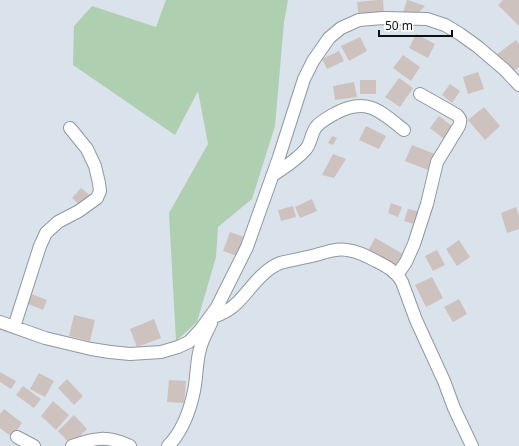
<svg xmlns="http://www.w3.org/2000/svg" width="519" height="446" font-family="'Noto Sans',sans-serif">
<rect width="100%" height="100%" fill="#dae2eb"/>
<path fill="#afcfb1" d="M166,0H288L284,22L275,126L252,199L218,227L216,257L197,322L176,341L169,213L208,144L198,91L175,135L73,65L74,26L92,6L156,27Z"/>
<path fill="#cec2be" d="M378,0H383L384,15L359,18L357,2Z
M407,0H408L425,6L417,14L403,13Z
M503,0H519V26L498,5Z
M416,34L435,44L428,58L409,48Z
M360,37L367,51L349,61L341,46Z
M516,40L519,44V67L510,74L496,55Z
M339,51L344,61L327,69L322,59Z
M403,55L420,67L411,81L393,68Z
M478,72L484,89L468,94L463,77Z
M399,78L413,88L400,107L385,97Z
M360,80H376V94H360Z
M354,82L357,97L335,100L333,86Z
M450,84L460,91L452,103L442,95Z
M484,107L500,126L485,140L468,120Z
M439,116L453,127L444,139L430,128Z
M366,126L386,136L379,149L359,140Z
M332,136L337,138L333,145L328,143Z
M412,145L435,154L428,170L405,161Z
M333,154L346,159L334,178L322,175Z
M81,188L91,196L82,207L72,198Z
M312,199L317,211L300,218L295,207Z
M391,203L402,207L398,217L388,213Z
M293,206L296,217L281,221L278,210Z
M516,207L519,216V229L507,233L501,213Z
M408,209L421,212L417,225L404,221Z
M230,232L244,237L237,256L223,251Z
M375,238L403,254L396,267L368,251Z
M459,240L470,257L457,266L446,249Z
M437,250L445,265L433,271L425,256Z
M432,277L443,298L426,307L415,285Z
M29,293L47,300L43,310L26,303Z
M459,299L467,314L453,322L444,307Z
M74,315L95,320L90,341L69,336Z
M154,319L161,338L137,347L130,329Z
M0,372L16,381L11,389L0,382Z
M39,373L54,381L45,397L30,389Z
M67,379L83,396L74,405L58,388Z
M169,380L186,381L184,403L167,402Z
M23,386L41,399L34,408L16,395Z
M53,401L69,415L56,430L41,416Z
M4,409L22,423L12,437L0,428V414Z
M74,415L87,429L71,445L58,431Z"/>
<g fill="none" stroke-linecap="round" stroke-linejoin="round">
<g stroke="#9098a0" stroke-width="14">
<path id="street" d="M272,176C283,168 297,160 306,149C311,143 311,134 316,127C321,121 329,117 336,113C367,97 380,111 404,130
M397,275L406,262L414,244L427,204L437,162L459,126C461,121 461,119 457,115L420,94
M213,317C222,314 230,310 237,303C251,289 261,271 280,263C292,260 304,258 316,255C326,252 337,248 347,250C357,251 367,256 376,261C386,266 396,271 402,282L416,320L444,381L454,408L472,446
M0,322L45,338L91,349L110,352L130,354L161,352L178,347L189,342L201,329L217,307L247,247L279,157L304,79L313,61L329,38L341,28L359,20L383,18L427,19L445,25L460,34L478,47L505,70L519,85
M14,327L40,246L46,233L58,222L79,211L97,198L100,191L99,183L95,166L87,149L70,128
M17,437L34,446
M72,446C94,438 107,435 130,446
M168,446C182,432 190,410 194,391C197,377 196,363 200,349C202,340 207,332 211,323"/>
</g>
<use href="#street" stroke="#fff" stroke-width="12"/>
</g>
<path d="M379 30v6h73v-6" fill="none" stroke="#0e1114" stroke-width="2"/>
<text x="385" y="30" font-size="12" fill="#0e1114" stroke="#ffffff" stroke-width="3" paint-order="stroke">50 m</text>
</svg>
